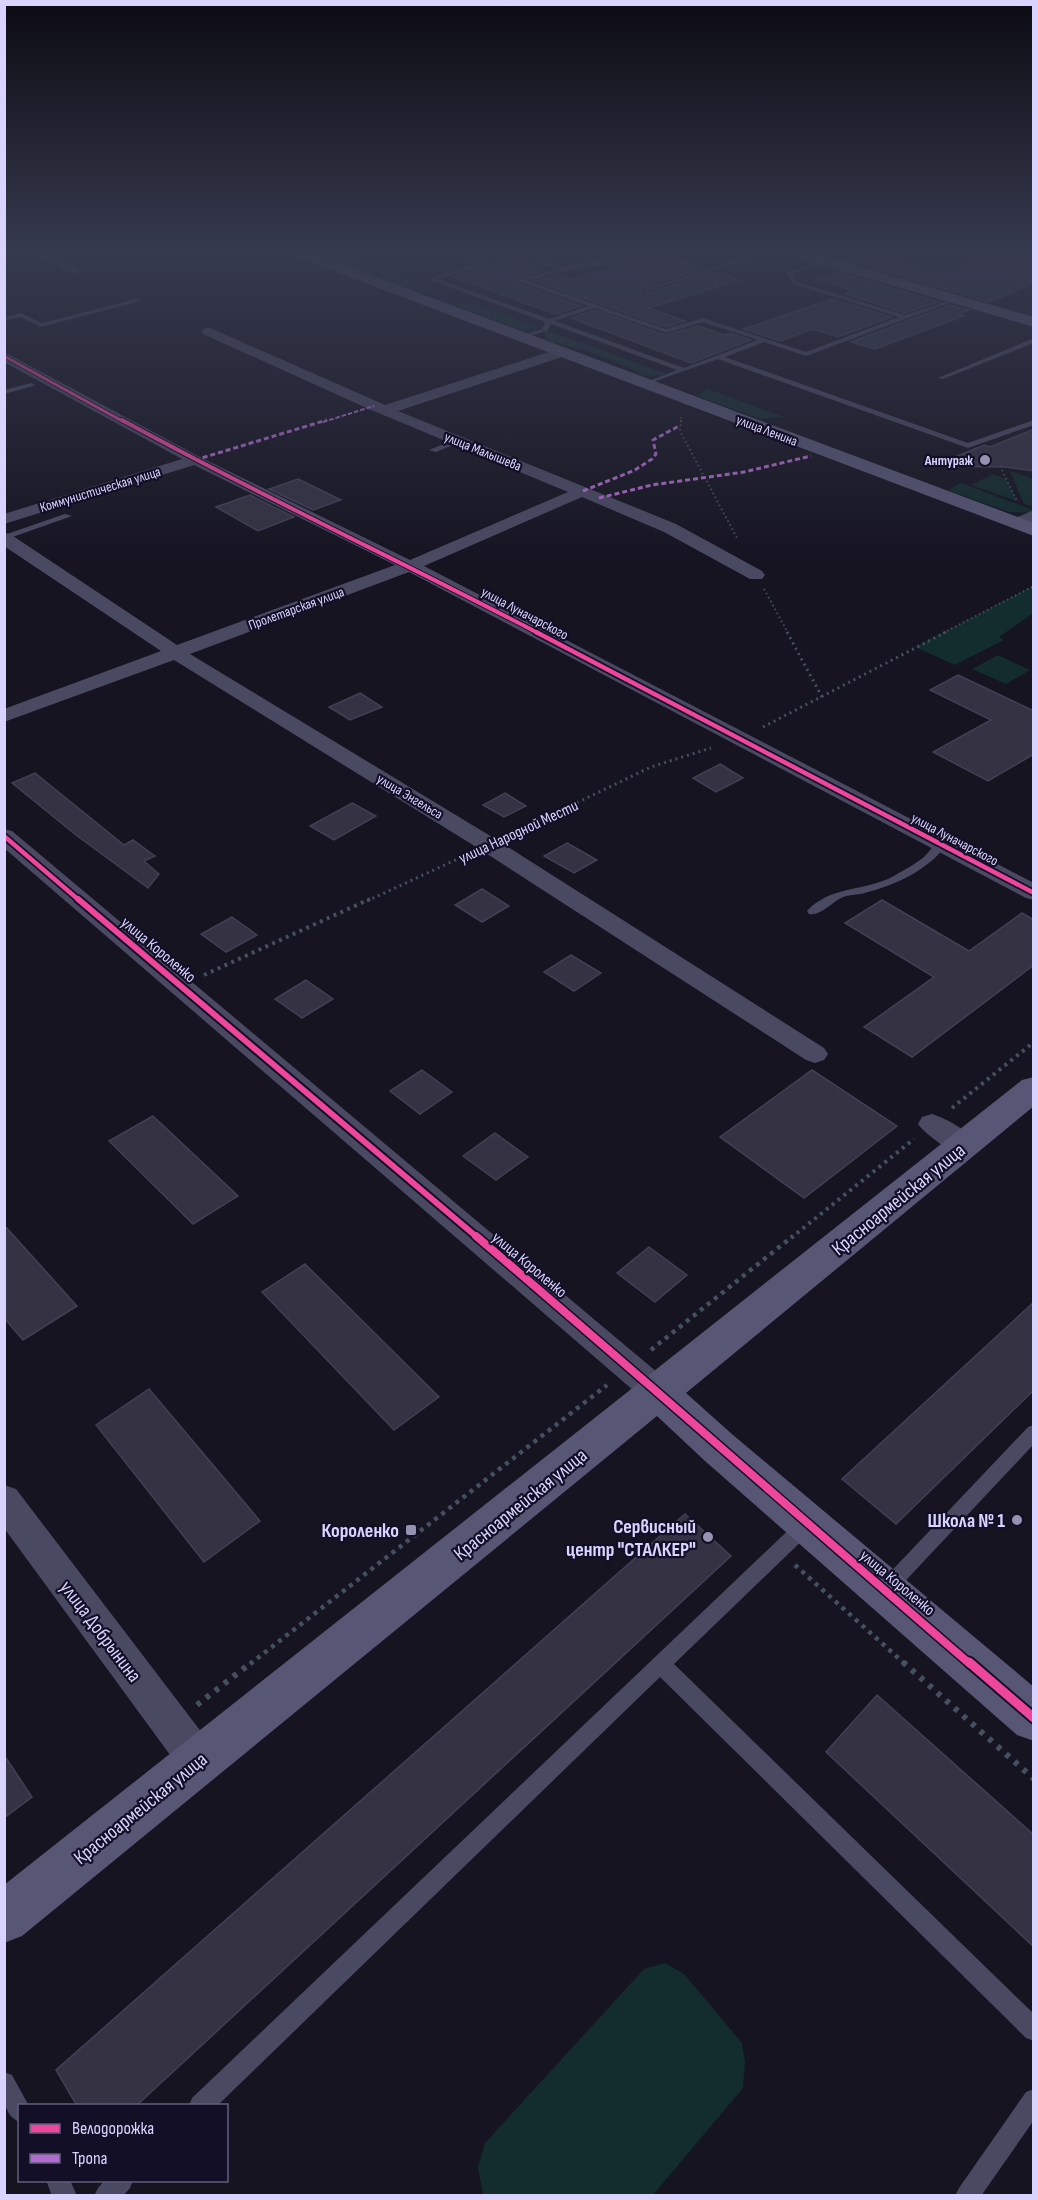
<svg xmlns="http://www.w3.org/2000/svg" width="1038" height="2200" font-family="'Sofia Sans Condensed',sans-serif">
<rect width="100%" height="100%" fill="#161421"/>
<path fill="#132c2d" d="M315,253H334L435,290L424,292L409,289Z
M468,302L540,328L522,330L455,305Z
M545,330L670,375L643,376L628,367L584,350L549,341L546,338Z
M707,389L716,392L784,417L760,419L698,396Z
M1010,471L1033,479V507L1024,504Z
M993,474L1006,479L1017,501L971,485Z
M961,483L1033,510V513L1009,512L948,490Z
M1033,586L1032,614L999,637L1004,640L955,665L915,647Z
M998,655L1030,670L1006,684L972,669Z
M665,1963L684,1974L742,2043L745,2062L743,2088L653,2195H483L478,2167L485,2143L644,1969Z"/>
<path fill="#343243" stroke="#433f54" stroke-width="1.5" d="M994,253L1034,262V283L989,302L859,264L880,257L941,274Z
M658,254L703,268L641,288L642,292L648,293L715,272L740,280L649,308L685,321L666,327L535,281L557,275L571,280Z
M520,263L543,270L519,278V284L581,306L555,314L453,277L482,268L492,271Z
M838,272L939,302L905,313L845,294L854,291L816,279Z
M832,299L892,317L838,337L813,329L780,341L743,329Z
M950,305L969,310L960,314L964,316L875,349L851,342Z
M594,310L665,335L698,326L725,335L730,333L751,340L691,363L571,318Z
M1034,429V471L1004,467L933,466L984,445L990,447Z
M298,479L341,500L313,510L269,489Z
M250,495L294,517L258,531L216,507Z
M958,675L1034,711V754L988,781L933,752L991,720L930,690Z
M360,693L382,707L350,720L329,707Z
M720,764L743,778L716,792L693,778Z
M35,773L124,845L133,840L155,856L144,861L159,874L148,888L76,835L12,783Z
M505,793L526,806L504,817L483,805Z
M352,803L376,816L334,840L310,826Z
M567,843L597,860L574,873L544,856Z
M482,889L509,906L482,922L455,905Z
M882,900L969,951L1022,913L1034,920V965L912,1057L864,1027L934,977L845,923Z
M232,917L257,935L226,952L201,934Z
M571,955L601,973L574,991L544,972Z
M306,980L333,999L302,1018L275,999Z
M422,1070L452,1092L420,1114L390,1091Z
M812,1070L897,1126L804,1198L720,1137Z
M153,1116L238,1196L193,1224L109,1141Z
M495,1133L528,1157L496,1180L463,1156Z
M4,1225L77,1306L23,1340L4,1318Z
M649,1247L687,1275L655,1302L617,1273Z
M305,1264L439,1397L394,1430L262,1292Z
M1034,1302V1390L896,1524L842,1479Z
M149,1389L260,1521L204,1562L96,1425Z
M685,1514L731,1556L136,2106H77L56,2070Z
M877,1695L1034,1835V1947L826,1752Z
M4,1755L32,1797L4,1818Z"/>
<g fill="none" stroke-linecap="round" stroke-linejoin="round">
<path stroke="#44505f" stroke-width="1.5" stroke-dasharray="1.5 2" stroke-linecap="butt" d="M681,422V416"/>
<path stroke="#44505f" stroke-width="2" stroke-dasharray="1.5 3" stroke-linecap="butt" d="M681,420L680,431L738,540
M1000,466L1017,501
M764,589L788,633
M943,633L1034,586"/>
<path stroke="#44505f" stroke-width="3" stroke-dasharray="2 4" stroke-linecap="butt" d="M787,632L822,697
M763,727L946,632
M512,834L651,767L711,748
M367,901L464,856"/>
<path stroke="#44505f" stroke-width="4" stroke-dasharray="3 4.5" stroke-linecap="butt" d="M204,975L370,899
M952,1108L1034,1042
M791,1238L914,1139"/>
<path stroke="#44505f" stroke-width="4.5" stroke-dasharray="4 5" stroke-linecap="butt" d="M651,1350L793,1236
M795,1565L905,1664
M250,1664L607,1385"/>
<path stroke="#44505f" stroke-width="6" stroke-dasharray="4.5 7" stroke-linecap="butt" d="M903,1662L1034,1779
M197,1705L252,1662"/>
<path fill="#4a4962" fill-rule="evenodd" d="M447,253H456L491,265L528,256V258L491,269L482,266L438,279L549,319L588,306L520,282V280L555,269L534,262V260L557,253H566L542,261L561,267L643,253L604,265L562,271L528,281L666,329L703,318L806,352L899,317L793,284L786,272L829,261V263L792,274L797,282L905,315L957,298V300L806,356L764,342L725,357L968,443L1034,420V425L968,448L718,359L644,385V383L677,370L551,324L547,331L521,338V336L542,329L545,322L430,280V278L477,264ZM594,308L666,333L703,322L758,340L684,368L555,321Z
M758,253H767L647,291L642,290Z
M139,298L141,301L41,327L20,317L4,321V317L21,313L42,323Z
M1034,338V343L943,379L938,378Z
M31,383L35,385L33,386L4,394V390Z
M456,439L463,441L436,452L429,450Z
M65,514L72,516L4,540V535Z
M941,842L947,845C927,870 898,884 868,892C860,895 849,894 841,898C831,903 821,916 809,914L807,911C829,887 860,891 888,879C899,873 914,865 924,857C930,851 933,844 941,842Z
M1034,1425V1444L893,1594L887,1596L881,1594L878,1588L881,1582L1028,1427Z
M805,1518L811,1520L814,1526L811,1532L674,1664L1034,2014V2041L1026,2038L660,1677L217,2106H189L192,2098L799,1520Z
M4,2072L12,2075L29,2106H20V2122C0,2114 4,2090 4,2072Z
M1034,2089V2120L981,2196H955L959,2188L1026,2092Z
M46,2180H70L77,2196H52Z
M105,2180H133L130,2188L123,2196H94L98,2188Z"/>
<path fill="#4a4962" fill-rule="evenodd" d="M31,253H47L80,270L78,273H70Z
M860,253H877L841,268H833L831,265Z
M208,327L385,405L558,349H568L570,352L568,355L398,411L676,524L762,571L765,575L762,579H750L664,532L582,497L424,566L1034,883V900L1026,898L409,572L190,654L497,840L824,1048L828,1054L824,1060L815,1063L806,1060L481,850L174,660L4,722V709L161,651L4,546V533L10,534L177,645L395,565L194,465L4,524V514L182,459L4,362V352L200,457L410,560L568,492L369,409L203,334L201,331Z
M1034,510V522L1017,529L1009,524L1011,520Z
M4,829L12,831L670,1383L675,1393L670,1403L659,1407L648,1403L4,848Z
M932,1114C947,1119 970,1131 978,1145L974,1152C971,1153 967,1155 964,1155C953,1155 924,1133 918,1124L922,1117Z
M4,1485L16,1489L212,1746L217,1760L212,1774L198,1779L184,1774L4,1528Z"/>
<path fill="#575674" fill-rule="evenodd" d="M292,253H312L1034,523V536L294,256Z
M790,253H812L1034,317V327L792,256Z
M1034,1077V1106L686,1393L733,1435L1034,1687V1741L1017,1735L705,1461L657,1416L22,1936L4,1943V1885L1022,1080Z"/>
<path stroke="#b06ccc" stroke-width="2" stroke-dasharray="4.5 2" stroke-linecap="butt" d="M323,422L374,406"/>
<path stroke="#b06ccc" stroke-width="3" stroke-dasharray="5 3" stroke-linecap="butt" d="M195,460L327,420
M583,491L635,470L652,459L656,454L653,440L679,426
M599,498L652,485L744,472L811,456"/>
<g stroke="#130f26" stroke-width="4.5">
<path id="cycleway-far5" d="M4,356L124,422"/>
</g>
<g stroke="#130f26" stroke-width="6">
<path id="cycleway-far4" d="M122,420C259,495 400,561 538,633"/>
</g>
<g stroke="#130f26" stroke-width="8">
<path id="cycleway-far3" d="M536,632L1034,893
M4,836L80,901"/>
</g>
<g stroke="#130f26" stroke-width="10">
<path id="cycleway-far2" d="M78,899L478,1238"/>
</g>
<g stroke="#130f26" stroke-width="11">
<path id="cycleway-far1" d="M476,1236C642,1377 805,1522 970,1664"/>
</g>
<g stroke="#130f26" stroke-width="13">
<path id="cycleway" d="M969,1662L1034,1718"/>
</g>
<use href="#cycleway-far5" stroke="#ed469a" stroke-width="3"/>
<use href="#cycleway-far4" stroke="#ed469a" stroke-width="4"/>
<use href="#cycleway-far3" stroke="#ed469a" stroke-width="4.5"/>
<use href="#cycleway-far2" stroke="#ed469a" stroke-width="6"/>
<use href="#cycleway-far1" stroke="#ed469a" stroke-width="8"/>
<use href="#cycleway" stroke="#ed469a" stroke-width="9"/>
</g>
<linearGradient id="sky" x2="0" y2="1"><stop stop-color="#0c0b12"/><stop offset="0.45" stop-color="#363a4e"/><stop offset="1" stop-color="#363a4e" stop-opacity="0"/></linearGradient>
<rect width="1038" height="561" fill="url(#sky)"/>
<g fill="#9591b1" stroke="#130f26" stroke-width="2">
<circle cx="985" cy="460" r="6"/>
<circle cx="1017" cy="1520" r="6"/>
<rect x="405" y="1524" width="12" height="12" rx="3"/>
<circle cx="708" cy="1537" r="6"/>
</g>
<g text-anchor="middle" stroke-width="4.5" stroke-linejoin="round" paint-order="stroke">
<g font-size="14" fill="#d9d4ff" stroke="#130f26">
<text transform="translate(767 430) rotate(21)" y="5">улица Ленина</text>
<text transform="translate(483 451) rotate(22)" y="5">улица Малышева</text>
<text transform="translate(100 489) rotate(-17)" y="5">Коммунистическая улица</text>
<text transform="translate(296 608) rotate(-20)" y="5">Пролетарская улица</text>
<text transform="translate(525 613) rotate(28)" y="5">улица Луначарского</text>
<text transform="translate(410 796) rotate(31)" y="5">улица Энгельса</text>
<text transform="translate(955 839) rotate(28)" y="5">улица Луначарского</text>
</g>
<g font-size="14" font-weight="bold" fill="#d9d4ff" stroke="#130f26" text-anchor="end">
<text x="973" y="465">Антураж</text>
</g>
<g font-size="16" fill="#d9d4ff" stroke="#130f26">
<text transform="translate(518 831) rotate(-25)" y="6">улица Народной Мести</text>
<text transform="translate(159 949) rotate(40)" y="6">улица Короленко</text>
<text transform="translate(530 1264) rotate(40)" y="6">улица Короленко</text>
<text transform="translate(898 1582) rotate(40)" y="6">улица Короленко</text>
</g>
<g font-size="20" fill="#d9d4ff" stroke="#130f26">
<text transform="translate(898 1199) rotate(-39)" y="7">Красноармейская улица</text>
<text transform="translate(520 1504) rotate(-39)" y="7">Красноармейская улица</text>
<text transform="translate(101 1631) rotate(53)" y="7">улица Добрынина</text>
<text transform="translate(140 1808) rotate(-39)" y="7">Красноармейская улица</text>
</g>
<g font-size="20" font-weight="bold" fill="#d9d4ff" stroke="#130f26" text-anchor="end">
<text x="1005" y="1527">Школа № 1</text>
<text x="696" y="1533">Сервисный<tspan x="696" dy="23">центр "СТАЛКЕР"</tspan></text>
<text x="399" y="1537">Короленко</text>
</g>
</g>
<rect width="1038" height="2200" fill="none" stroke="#d9d4ff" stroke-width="12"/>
<rect x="18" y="2104" width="210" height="78" fill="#130f26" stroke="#625e7d" stroke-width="1.5"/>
<rect x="30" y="2124" width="30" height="9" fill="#ed469a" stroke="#625e7d" stroke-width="1.5"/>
<text x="72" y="2134" font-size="18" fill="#d9d4ff">Велодорожка</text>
<rect x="30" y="2154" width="30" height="9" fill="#b06ccc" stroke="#625e7d" stroke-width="1.5"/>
<text x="72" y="2164" font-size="18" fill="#d9d4ff">Тропа</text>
</svg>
